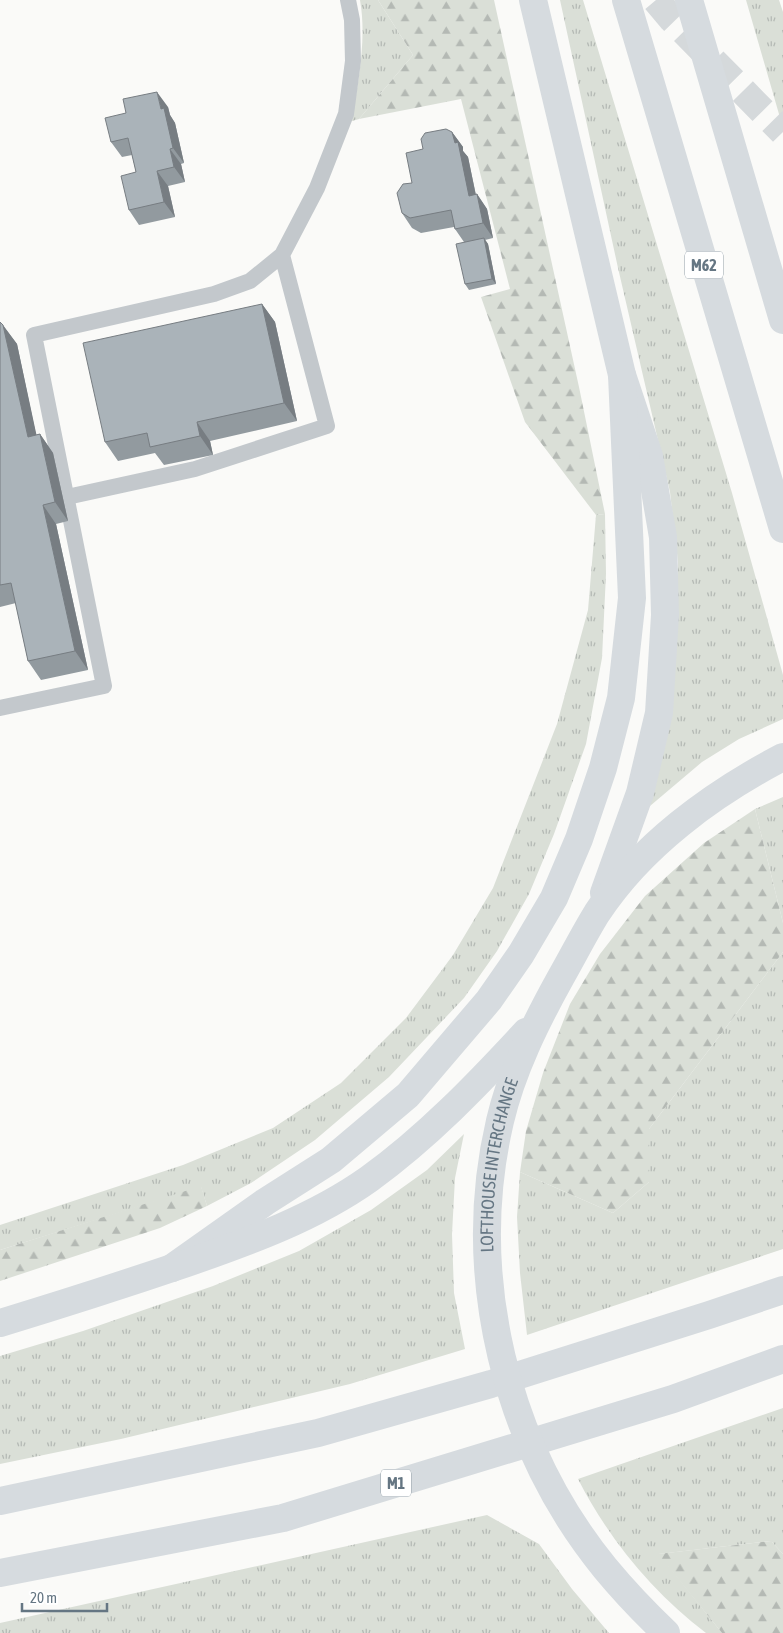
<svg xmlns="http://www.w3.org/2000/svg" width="783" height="1633" font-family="'Asap Condensed',sans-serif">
<defs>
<pattern id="grass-tufts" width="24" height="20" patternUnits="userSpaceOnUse" patternTransform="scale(1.25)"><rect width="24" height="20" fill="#dadfd7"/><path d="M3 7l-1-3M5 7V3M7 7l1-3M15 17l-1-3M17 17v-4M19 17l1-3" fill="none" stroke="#b4b9b4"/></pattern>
<pattern id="forest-firs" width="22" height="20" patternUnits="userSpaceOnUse" patternTransform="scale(1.25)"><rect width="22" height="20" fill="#dadfd7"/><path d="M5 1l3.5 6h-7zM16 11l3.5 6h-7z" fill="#b4b9b4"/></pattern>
</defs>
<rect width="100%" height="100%" fill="#fafaf8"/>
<path fill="url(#grass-tufts)" d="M360,0H378L413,55L359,119L352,121C358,81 367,40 360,0Z
M560,0H583L732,493L783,675V719L739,739L702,762L650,806L668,727L676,639L678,562L670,492L618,268Z
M746,0H779L783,12V128Z
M605,514L606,574L602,658L586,744L554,834L529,894L497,951L464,998L389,1077L315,1140L251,1183L207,1206L201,1187L0,1250V1225L183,1165L273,1128L341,1083L406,1018L453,955L493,888L557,724L588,610L596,515Z
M783,797V923L755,809Z
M783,952V1249L527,1335L520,1273L517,1217L520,1172L613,1213L649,1182V1129Z
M464,1134L455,1178L452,1234L454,1293L465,1349L350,1384L121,1439L0,1464V1356L83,1331L213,1286L299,1251L371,1210L427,1170Z
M783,1408V1554L771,1541L659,1554L722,1633H706C653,1593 608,1538 578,1479Z
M487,1515L539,1544L572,1589L609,1633H0V1623Z"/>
<path fill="url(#forest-firs)" d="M378,0H494L579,387L605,514L596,515L525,422L481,297L510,289L461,99L359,119L413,55Z
M755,809L783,923V952L649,1129V1182L613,1213L520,1172L526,1131L543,1073L570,1004L600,954L645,896L704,843Z
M201,1186L207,1206L160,1228L0,1281V1250Z
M771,1541L783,1554V1633H722L658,1554Z"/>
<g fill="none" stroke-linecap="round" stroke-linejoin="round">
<path stroke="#d5d9db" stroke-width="28" stroke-dasharray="28 14" stroke-linecap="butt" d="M656,0L672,19L783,132"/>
<path stroke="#c3c8cc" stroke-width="16" d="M67,497L195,469L327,426L282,255
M0,708L104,686L34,335L214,294L250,281L282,255L317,188L346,114L353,61L352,20L348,0"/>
<g stroke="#d6dbdf" stroke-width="28">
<path d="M533,0L622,375L649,456L663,537L665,615L659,713L640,793L604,893"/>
<path d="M626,0L783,529"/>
<path d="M689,0L783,320"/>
<path d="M172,1268L265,1202L331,1160L408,1095L489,1000L521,954L554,898L579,839L603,768L621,698L632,598L622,375"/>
<path d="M0,1323C63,1304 125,1284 187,1263C250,1241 314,1218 369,1179C427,1137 477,1085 526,1032"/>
<path d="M0,1501L318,1433L491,1384L709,1315L783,1290"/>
<path d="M0,1573L283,1518L673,1399L783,1359"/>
<path id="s1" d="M666,1633C644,1612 624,1591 605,1568C505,1445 464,1275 500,1121C512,1070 536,1022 561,977C573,956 584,934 597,913C641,846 712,794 783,757"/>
</g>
</g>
<path fill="#929a9f" d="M168,107L170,115L175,123L184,163L181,164L185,182L168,186L175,217L139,225L129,210L136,172L132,155L122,157L111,142L126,113Z
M452,132L463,147V151L468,157L476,195L477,194L487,209L493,238L485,240L488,244L496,284L469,290L465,284L464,242L455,229L454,227L421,233L412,228L402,213L412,183Z
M262,304L275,322L297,421L210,441L213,455L164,465L155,453L118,461L105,442Z
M0,322L17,344L36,435L40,434L53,453L68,521L56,524L88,670L41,680L28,661L16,603L0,607Z"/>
<path fill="#777d82" d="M157,92L168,107L170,115L175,123L184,163L173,148L161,109Z
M452,132L463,147V151L468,157L479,211L469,196Z
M170,149L181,164L185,182L174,167Z
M157,171L168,186L175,217L164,202Z
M477,194L487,209L493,238L483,223Z
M484,238L488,244L496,284L492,279Z
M262,304L275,322L297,421L284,403Z
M3,325L17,344L41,456L28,437Z
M197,422L210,441L213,455L200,436Z
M40,434L53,453L68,521L55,502Z
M43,505L56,524L88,670L75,651Z"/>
<path fill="#aab3b9" stroke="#777d82" d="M157,92L161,109L164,108L173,148L170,149L174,167L157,171L164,202L129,210L121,176L136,172L128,138L111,142L105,118L126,113L123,99Z
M446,129L452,132L455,143L458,142L469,196L477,194L483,223L455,229L451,210L410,218L402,213L397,193L403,184L412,183L406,153L423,149L421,139L425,133Z
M484,238L492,279L465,284L456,244Z
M262,304L284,403L197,422L200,436L150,447L147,433L105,442L83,343Z
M0,322L3,325L28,437L40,434L55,502L43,505L75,651L28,661L11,583L0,585Z"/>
<g text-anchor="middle" stroke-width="5" stroke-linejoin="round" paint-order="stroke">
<g fill="#fff" stroke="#939fa8" stroke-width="1">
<rect x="685" y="251.5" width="38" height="27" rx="4"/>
<rect x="381" y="1469.5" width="30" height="27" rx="4"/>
</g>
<g font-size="16" font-weight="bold" fill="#657683">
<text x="704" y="271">M62</text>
<text x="396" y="1489">M1</text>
</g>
<g font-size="18" fill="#657683" stroke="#fff">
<text dy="6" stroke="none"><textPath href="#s1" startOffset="520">LOFTHOUSE INTERCHANGE</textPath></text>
</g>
</g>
<path d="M22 1603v8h85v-8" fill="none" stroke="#657683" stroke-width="2.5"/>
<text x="30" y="1603" font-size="15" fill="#657683" stroke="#ffffff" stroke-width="4" paint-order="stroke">20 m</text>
</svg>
